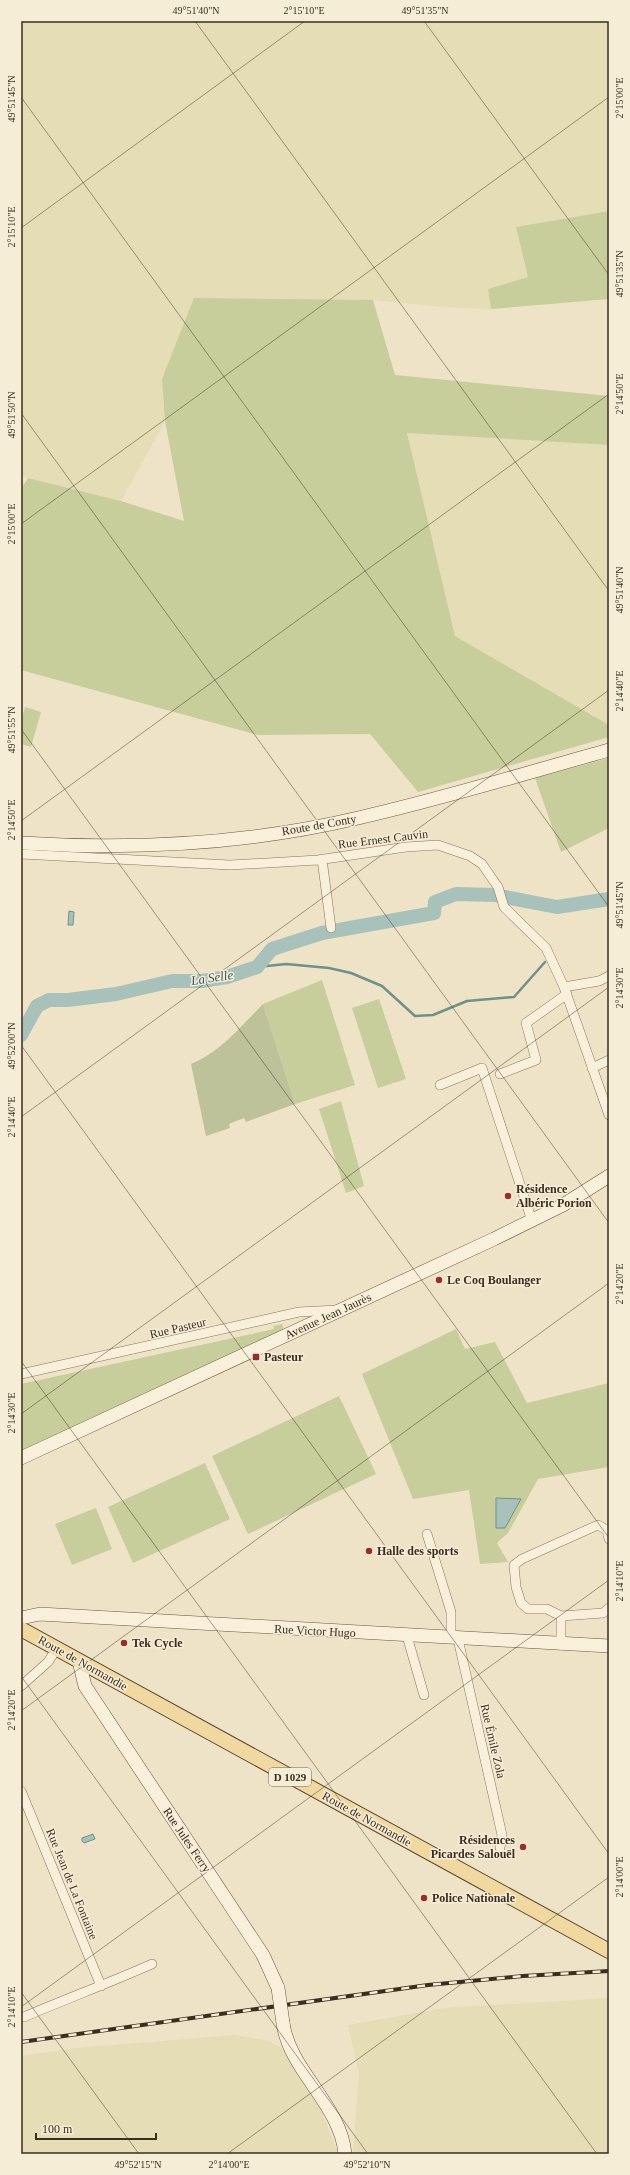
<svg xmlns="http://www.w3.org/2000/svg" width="630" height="2175" font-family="Georgia,serif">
<rect width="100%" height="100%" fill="#eee3c7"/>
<path fill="#e4ddb5" d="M21,21H609V211L516,227L528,277L488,289L491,309L443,307L373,300L162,379L165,421L121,501L21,476Z
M407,433L609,445V725L455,636Z
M609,1998V2154H353L359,2074L348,2025L445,2008Z
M235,2035L269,2041L283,2049L315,2094L338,2154H21V2056L76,2048Z"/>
<path fill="#c7cd9b" d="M609,211V299L491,309L488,289L528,277L516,227Z
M194,298L373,300L395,375L609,396V445L407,433L455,636L609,725V737L418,792L370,734L258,735L21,670V489L28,478L121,501L184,521L165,421L162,379Z
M25,707L41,712L31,747L21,744V723Z
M609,758V828L561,852L535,778Z
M322,980L355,1085L295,1104L263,1004Z
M379,999L406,1079L378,1088L352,1008Z
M341,1101L364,1186L346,1193L319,1109Z
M282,1324L284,1330L21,1451V1384L274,1329L273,1326Z
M456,1329L465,1349L495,1342L527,1403L609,1383V1467L538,1479L508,1533L497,1543L508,1562L480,1564L469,1490L413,1499L362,1374Z
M339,1396L376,1474L248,1534L212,1456Z
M205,1463L230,1519L133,1563L108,1507Z
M96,1508L112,1549L72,1565L55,1524Z"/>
<path fill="#bdc29a" d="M263,1004L295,1104L246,1122L244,1118L229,1124L230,1128L206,1136L191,1064C223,1050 239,1028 263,1004Z"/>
<path fill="#a8c2bb" stroke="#6f9189" d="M69,911L74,912L73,925H68Z
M496,1498L521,1499L505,1528H496Z
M93,1834L95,1839L84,1843L82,1841V1838Z"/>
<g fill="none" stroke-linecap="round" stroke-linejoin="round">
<path stroke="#6f9189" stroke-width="2.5" d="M257,967L286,964L329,968L351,973L382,986L415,1016L433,1015L467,1001L514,997L545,962"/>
<path stroke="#a8c2bb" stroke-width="14" d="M21,1035L37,1006L49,1000H68L116,994L172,981H202L227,977L257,967L272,949L322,933L434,913L435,902L456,894L495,895L557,907L609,899"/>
<g stroke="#8a755c" stroke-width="10">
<path id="street" d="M21,854L230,865L318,860L406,847L438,845L470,856L482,864L498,887L504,907L546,948L564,987L609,1115
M322,859L331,928
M564,987L599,981L609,976
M592,1068L609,1060
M500,1074L536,1060L526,1023L567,994
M440,1085L482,1068L532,1221
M21,1374L299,1312L337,1310
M427,1534L451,1612V1638
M609,1539L607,1530L598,1525L522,1559L514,1565L516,1587L521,1603L528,1609H547L561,1616L603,1613L609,1608
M407,1636L424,1695
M458,1639L502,1835L500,1848
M561,1645V1616
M21,1686L48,1662L57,1648
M21,1791L101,1986
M21,2017H24C66,1999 109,1983 152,1964"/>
</g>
<g stroke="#6c563f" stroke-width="14">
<path id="secondary" d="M21,843C134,850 248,844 358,818C442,799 526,773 609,750
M21,1458L494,1239L563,1205L609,1176
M21,1618L40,1614L609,1646
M79,1661L85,1686L263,1955L278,1988
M283,2023C289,2070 341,2105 345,2154"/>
</g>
<g stroke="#584330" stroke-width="16">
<path id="primary" d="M21,1629L609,1951"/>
</g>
<use href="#street" stroke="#f9f0db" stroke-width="9"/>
<use href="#secondary" stroke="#f9f0db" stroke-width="13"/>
<use href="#primary" stroke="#f0d8a0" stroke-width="14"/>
<g stroke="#3b2d20" stroke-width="4">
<path id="rail" d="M21,2042L428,1985L523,1976L609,1971"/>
</g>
<use href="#rail" stroke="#f6edd7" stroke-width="2.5" stroke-dasharray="8" stroke-linecap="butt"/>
<g stroke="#6c563f" stroke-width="14" stroke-linecap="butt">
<path id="secondary-bridge" d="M278,1988L283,2023"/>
</g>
<use href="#secondary-bridge" stroke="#f9f0db" stroke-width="13"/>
</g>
<path fill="none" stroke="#3b2d20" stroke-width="1" stroke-opacity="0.45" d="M195,21L609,591M424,21L609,275M21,97L609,907M21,228L305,21M21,413L609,1223M21,524L609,97M21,729L609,1538M21,821L609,394M21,1045L609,1854M21,1117L609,690M21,1361L597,2154M21,1414L609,987M21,1676L368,2154M21,1711L609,1283M21,1992L139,2154M21,2007L609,1580M227,2154L609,1877"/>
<g fill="#992d2d" stroke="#f6edd7" stroke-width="1.5">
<circle cx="508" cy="1196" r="4"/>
<circle cx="439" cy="1280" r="4"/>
<rect x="252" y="1353" width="8" height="8" rx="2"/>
<circle cx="369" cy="1551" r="4"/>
<circle cx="124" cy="1643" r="4"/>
<circle cx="523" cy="1847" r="4"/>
<circle cx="424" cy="1898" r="4"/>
</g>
<g text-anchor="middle" stroke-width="3" stroke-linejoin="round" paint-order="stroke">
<rect fill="#f6edd7" stroke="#736757" stroke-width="1" x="269" y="1768" width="42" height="18" rx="3"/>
<g font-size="11" font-weight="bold" fill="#3b2d20">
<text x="290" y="1781">D 1029</text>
</g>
<g font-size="12" fill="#3b2d20" stroke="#f6edd7">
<text transform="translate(319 825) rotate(-10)" y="4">Route de Conty</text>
<text transform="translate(383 839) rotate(-7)" y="4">Rue Ernest Cauvin</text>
<text transform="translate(328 1316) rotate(-25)" y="4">Avenue Jean Jaurès</text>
<text transform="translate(178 1328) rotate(-13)" y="4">Rue Pasteur</text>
<text transform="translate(315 1631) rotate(3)" y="4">Rue Victor Hugo</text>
<text transform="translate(83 1663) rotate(29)" y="4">Route de Normandie</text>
<text transform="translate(493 1741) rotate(77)" y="4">Rue Émile Zola</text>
<text transform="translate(367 1819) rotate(29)" y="4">Route de Normandie</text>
<text transform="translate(187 1840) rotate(56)" y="4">Rue Jules Ferry</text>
<text transform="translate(72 1884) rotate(68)" y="4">Rue Jean de La Fontaine</text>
</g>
<g font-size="12" font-weight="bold" fill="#3b2d20" stroke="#f6edd7" text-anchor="start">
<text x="516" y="1193">Résidence<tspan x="516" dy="14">Albéric Porion</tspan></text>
<text x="447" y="1284">Le Coq Boulanger</text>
<text x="264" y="1361">Pasteur</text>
<text x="377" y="1555">Halle des sports</text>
<text x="132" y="1647">Tek Cycle</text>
<text x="515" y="1844" text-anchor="end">Résidences<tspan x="515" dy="14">Picardes Salouël</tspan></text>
<text x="432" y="1902">Police Nationale</text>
</g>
<g font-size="13" font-style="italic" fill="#2f5a58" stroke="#f6edd7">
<text transform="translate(212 977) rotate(-8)" y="5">La Selle</text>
</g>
</g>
<rect width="630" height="2175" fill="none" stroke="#f6edd7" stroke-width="44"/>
<path d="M36 2133v6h120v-6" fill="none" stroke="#3b2d20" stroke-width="2"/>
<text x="42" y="2133" font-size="12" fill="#3b2d20" stroke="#f6edd7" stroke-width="3" paint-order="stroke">100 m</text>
<rect x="22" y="22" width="586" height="2131" fill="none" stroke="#3b2d20" stroke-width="1.5"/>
<g font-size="10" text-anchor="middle" fill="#3b2d20">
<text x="196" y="14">49°51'40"N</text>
<text x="304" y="14">2°15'10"E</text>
<text x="425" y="14">49°51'35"N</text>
<text transform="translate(619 98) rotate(-90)" y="4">2°15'00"E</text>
<text transform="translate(11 99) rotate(-90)" y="4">49°51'45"N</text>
<text transform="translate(11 227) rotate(-90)" y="4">2°15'10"E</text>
<text transform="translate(619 274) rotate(-90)" y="4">49°51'35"N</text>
<text transform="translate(619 394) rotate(-90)" y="4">2°14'50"E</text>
<text transform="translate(11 415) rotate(-90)" y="4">49°51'50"N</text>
<text transform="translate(11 524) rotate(-90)" y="4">2°15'00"E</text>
<text transform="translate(619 590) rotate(-90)" y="4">49°51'40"N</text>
<text transform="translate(619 691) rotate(-90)" y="4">2°14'40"E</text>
<text transform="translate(11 730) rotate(-90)" y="4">49°51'55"N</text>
<text transform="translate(11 820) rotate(-90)" y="4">2°14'50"E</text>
<text transform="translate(619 905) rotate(-90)" y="4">49°51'45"N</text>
<text transform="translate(619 988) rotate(-90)" y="4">2°14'30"E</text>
<text transform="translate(11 1046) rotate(-90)" y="4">49°52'00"N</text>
<text transform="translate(11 1117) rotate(-90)" y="4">2°14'40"E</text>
<text transform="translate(619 1284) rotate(-90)" y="4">2°14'20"E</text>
<text transform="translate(11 1413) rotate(-90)" y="4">2°14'30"E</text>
<text transform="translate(619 1581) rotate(-90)" y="4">2°14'10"E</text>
<text transform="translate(11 1710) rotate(-90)" y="4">2°14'20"E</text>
<text transform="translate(619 1877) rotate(-90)" y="4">2°14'00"E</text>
<text transform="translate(11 2007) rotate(-90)" y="4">2°14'10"E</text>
<text x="138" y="2168">49°52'15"N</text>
<text x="229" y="2168">2°14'00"E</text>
<text x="367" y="2168">49°52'10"N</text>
</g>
</svg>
